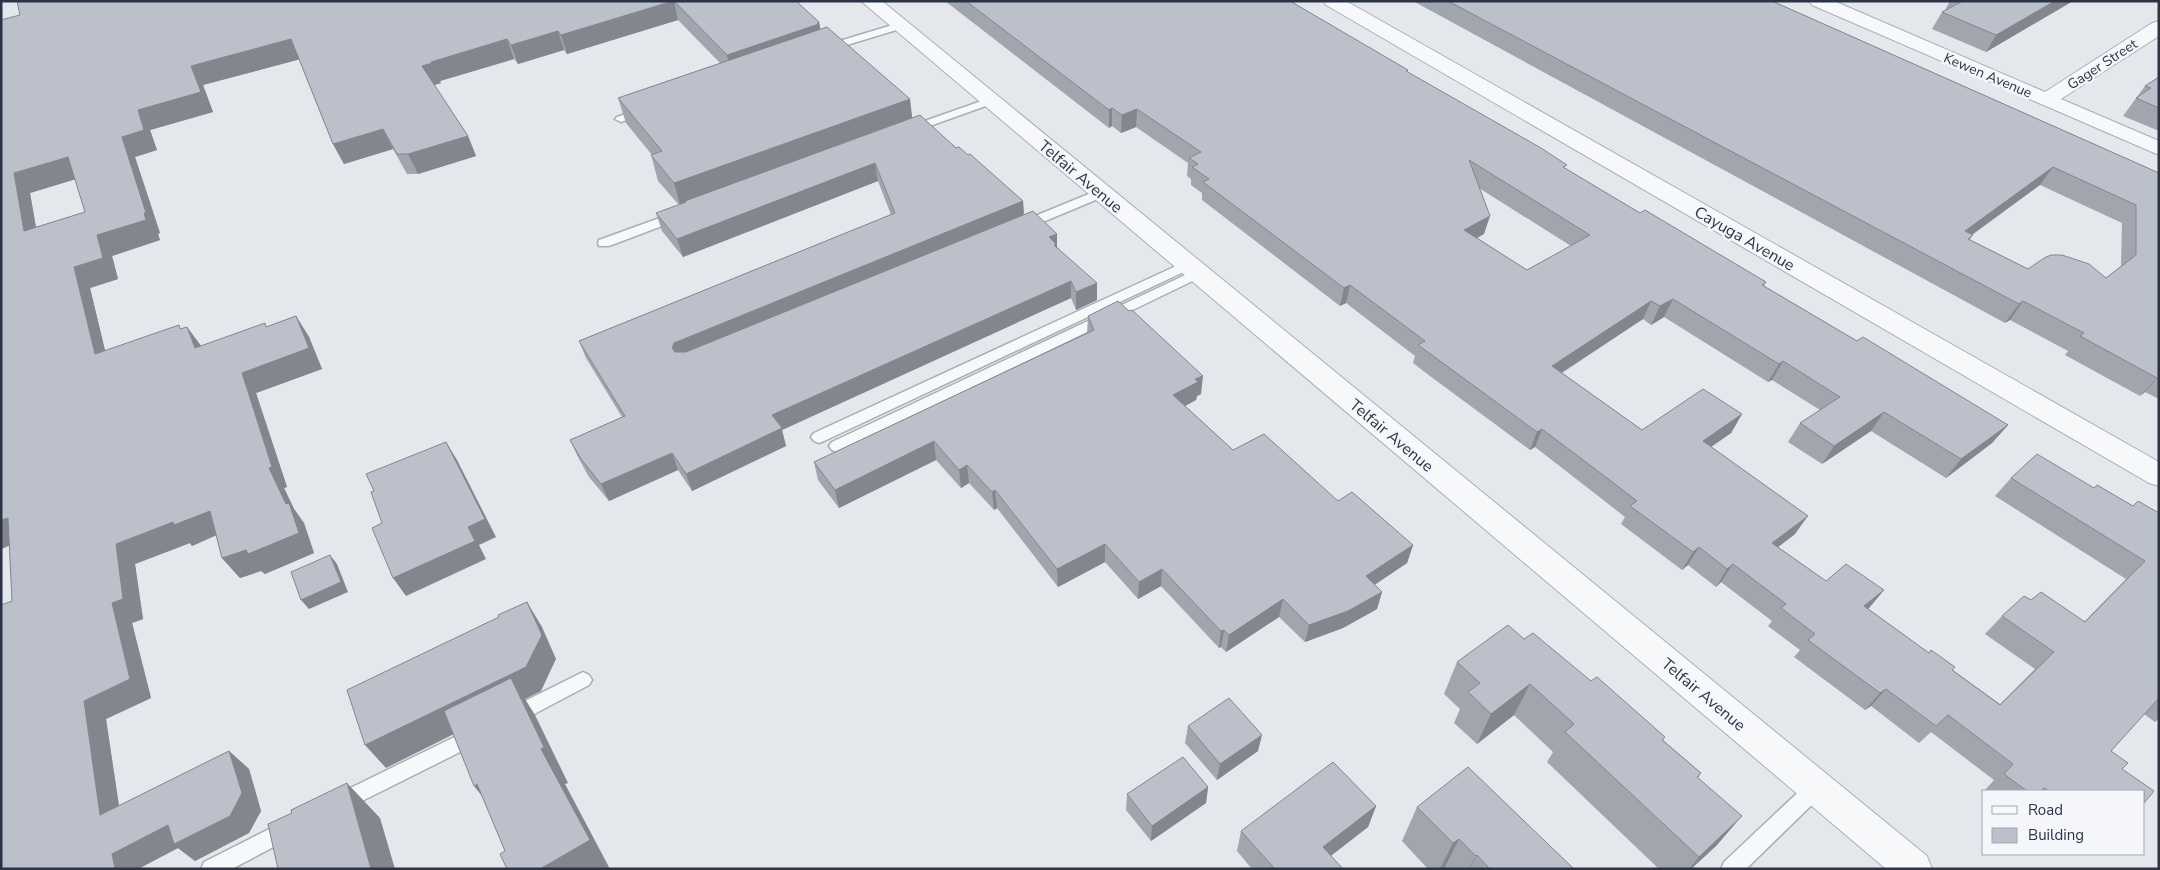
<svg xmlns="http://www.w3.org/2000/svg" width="2160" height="870" font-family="'Nunito Sans',sans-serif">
<rect width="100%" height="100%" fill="#e4e7ec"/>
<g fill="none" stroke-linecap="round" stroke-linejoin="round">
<g stroke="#a9aeb7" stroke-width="3">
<path id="service" d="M899,23L904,26L903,28L827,51L822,48L823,46Z
M990,98L994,99L996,101L994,103L913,132L909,133L903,130L905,128Z
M644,108L648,109L650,111L648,113L621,122L615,119L617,117Z
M1101,189L1107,193L1105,196L1026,229L1022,230L1016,226L1018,223Z
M679,211L683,212L685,215L683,218L609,246H599L598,243L599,240Z
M1187,261L1192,262L1194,265L1192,268L824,441L819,443L814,441L811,437L814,433Z
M1198,269L1203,270L1205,273L1203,276L842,450L837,452L832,450L829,446L832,442Z
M583,672L589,675L592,680L589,685L519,722L513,724L507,722L504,716L507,710Z
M475,727L482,729L484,735L482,741L346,809L339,812L332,809L329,803L332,797Z
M1817,778L1824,781L1827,787L1824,793L1746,869H1721L1724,862L1810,781Z
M289,819L296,821L299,828L296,835L232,869H201L204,862Z"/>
</g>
<g stroke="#a9aeb7" stroke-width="2">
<path id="minor" d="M861,1H882L1927,856L1932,869H1886Z
M1323,1H1346L2159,462V486L2149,483L1326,5Z
M1809,1H1834L2045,92L2152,23L2159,21V36L2061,99L2159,141V155L1812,5Z"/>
</g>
<use href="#service" fill="#f7f8fa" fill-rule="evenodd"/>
<use href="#minor" fill="#f7f8fa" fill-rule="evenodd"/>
</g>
<path fill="#a1a5ae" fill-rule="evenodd" d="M17,1H799V4L819,22L820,29L912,118L968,155L1023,201L1024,214L1057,234V247L1097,300L1076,310L1071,298L782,430L786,446L692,491L678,470L609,501L589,477L578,457L570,440L622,417L586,358L579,341L891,215L878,181L683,257L662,231L656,213L679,205L658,181L651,155H652L626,123L618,98L720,63L678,20L567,54L564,50L518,64L514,59L440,81L441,83L434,85L468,136L476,156L418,174H407L393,149L344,164L333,144L299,59L203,85L213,112L150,130L157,150L135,157L160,233L158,234L160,240L112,256L118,279L90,288L105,351L181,329L201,346L267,327L296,316L309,337L322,369L256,393L287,487L284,488L294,509L304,523L314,553L265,574L261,571L240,578L222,558L216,535L192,546L190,543L135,564L143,619L132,623L151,698L106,719L119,806L229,751L249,769L261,811L249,833L195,861L178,848L138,869H1L12,601L10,545L1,549L20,15ZM75,179L85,212L36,227L30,193Z
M945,1H1290L1407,72L1566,169L1640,213L1766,282L1764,286L1857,341L2008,425L1992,443L1946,478L1871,431L1822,464L1788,442L1800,423L1820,410L1772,380L1768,382L1664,317L1651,325L1643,319L1562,373L1642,430L1742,414L1731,433L1711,447L1795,534L1778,547L1826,581L1884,590L1868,609L2000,704L2035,669L1985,634L2002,616L2031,600L2085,621L2126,579L1995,496L2011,478L2094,488L2133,506L2159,513V719L2155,722L2144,714L2111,751L2122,769L2144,791H1987L1985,790L1994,780L1931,732L1919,743L1871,706L1865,710L1794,657L1800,650L1768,626L1772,621L1721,582L1716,587L1688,565L1682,570L1621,524L1625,517L1602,499L1535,447L1530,450L1430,376L1413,363L1415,356L1346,303L1340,306L1202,200V193L1191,185V179L1187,176L1188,163L1136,127L1121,133L1112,126L1109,128ZM1479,188L1571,246L1527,270L1477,238L1484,234Z
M1413,1H1772L2159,173V399L2145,392L2140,396L2065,355L2068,351L2010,320L2005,323ZM2040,185L2122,223L2121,266L2106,278L2028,269L1970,240L1972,235Z
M1950,1H2073L1986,52L1932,29L1942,12L1945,10Z
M2159,77V131L2123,116L2145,86Z
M1088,316L1201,394L1197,396L1196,400L1185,406L1233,450L1338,501L1413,545L1407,563L1374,585L1382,592L1377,609L1343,628L1305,642L1279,617L1226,652L1221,647L1219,648L1161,586L1138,599L1105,562L1058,587L997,508L994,510L969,483L961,488L936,460L839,508L818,480L814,462L1087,333Z
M1524,639L1591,681L1665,737L1663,740L1701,773L1698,778L1717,845L1691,869H1659L1547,762L1553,752L1514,715L1477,744L1454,723L1460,709L1444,694L1457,662Z
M1188,726L1258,751L1217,780L1185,743Z
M1208,787L1206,803L1151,841L1126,810L1127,794Z
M1376,806L1368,827L1331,856L1343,869H1252L1237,851L1241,831Z
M1417,807L1574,869H1428L1402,841Z"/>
<path fill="#83868d" d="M674,1L678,20L567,54L561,35Z
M2055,1H2073L1986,52L1996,35Z
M819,22L823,41L731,74L727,55Z
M558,31L564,50L518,64L511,45Z
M291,39L301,59L203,85L213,112L150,130L157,150L135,157L160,233L158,234L160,240L112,256L118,279L90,288L111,375L95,354L74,267L97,235L122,137L138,110L191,66Z
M507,39L514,59L440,81L441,83L431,86L422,66L431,62Z
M910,99L913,124L686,202L685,201L686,206L681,208L674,183Z
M1112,108V126L1109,128V110Z
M1137,109L1136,127L1121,133L1122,115Z
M383,129L393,149L344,164L333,144Z
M468,136L476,156L418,174L408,154Z
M68,157L83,177L30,193L40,251L24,231L14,173Z
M875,163L878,181L683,257L677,239Z
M2053,167L2040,185L1952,249L1965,231Z
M1023,201L1024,219L677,366L672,348L674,343Z
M1490,216L1484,234L1459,248L1464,230Z
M1057,234V251L1049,237Z
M1071,281V298L782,430L786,446L692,491L686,474L772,415Z
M1097,283V300L1076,310V292Z
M1350,285L1346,303L1340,306L1344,288Z
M1673,299L1664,317L1651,325L1660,306Z
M1651,301L1643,319L1544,384L1552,366Z
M2023,301L2010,320L2005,323L2019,304Z
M296,316L309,337L322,369L256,393L287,487L284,488L294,509L304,523L314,553L265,574L261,571L240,578L222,558L286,504L269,468L242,373Z
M187,327L202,347L195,348Z
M1783,361L1772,380L1768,382L1779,364Z
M1203,376L1201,394L1197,396L1196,400L1172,413L1173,395L1195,379Z
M2159,376L2145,392L2140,396L2157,378Z
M1884,412L1871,431L1822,464L1834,446Z
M1742,414L1731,433L1692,460L1703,441Z
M2008,425L1992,443L1946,478L1961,459Z
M1542,429L1535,447L1530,450L1537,432Z
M934,441L936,460L839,508L835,490Z
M446,442L457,460L496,537L479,545L486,559L406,596L393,578L468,527Z
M672,453L678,470L609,501L601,484Z
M967,465L969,483L961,488L959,470Z
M995,490L997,508L994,510L992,492Z
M210,511L226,531L192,546L190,543L135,564L143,619L132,623L151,698L106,719L123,833L100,815L84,701L112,603L116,544L173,522Z
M1808,516L1795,534L1760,561L1772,543Z
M8,518L29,538L1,549V520Z
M1105,544V562L1058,587L1057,569Z
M1413,545L1407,563L1361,594L1366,576Z
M1699,547L1688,565L1682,570L1693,552Z
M330,555L337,564L348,592L309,609L301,600Z
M1733,564L1721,582L1716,587L1727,569Z
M1162,569L1161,586L1138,599L1139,582Z
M1884,590L1869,608L1850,624L1864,606Z
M1382,592L1377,609L1343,628L1305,642L1309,625Z
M1283,599L1279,617L1226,652L1229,635Z
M527,602L542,627L556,659L541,691L525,699L535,715L568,783L565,784L610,869H540L541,749L522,700L386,768L365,745Z
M1224,630L1221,647L1219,648L1221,631Z
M1530,684L1514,715L1477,744L1491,714Z
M1886,689L1871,706L1865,710L1880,693Z
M1262,735L1258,751L1217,780L1220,764Z
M229,751L249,769L261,811L249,833L195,861L178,848L138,869H115L112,854Z
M347,783L380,818L395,869H371Z
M477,784L501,820L474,786Z
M1208,787L1206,803L1151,841L1152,826Z
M1376,806L1368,827L1316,867L1323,847Z
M1742,816L1717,845L1691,869H1689L1699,857Z
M1459,839L1444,869H1440L1453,843Z
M1477,855L1469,869H1468L1476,856Z"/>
<path fill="#bbc0ca" stroke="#83868d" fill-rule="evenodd" d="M17,1H673L561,35L558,31L511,45L507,39L431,62L432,63L422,66L468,136L408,154H397L383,129L333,144L291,39L191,66L201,92L138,110L144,130L122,137L146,213H144L146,220L97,235L103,258L74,267L95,354L179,325L180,329L187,327L195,348L265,323L266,327L296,316L309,348L242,373L272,467L269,468L286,504L289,503L299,533L248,554L246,550L222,558L210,511L174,525L173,522L116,544L123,599L112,603L130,679L84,701L100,815L229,751L242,793L230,816L174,844L168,825L112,854L115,869H1V605L12,601L8,518L1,520V20L20,15ZM68,157L85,212L24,231L14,173Z
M674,1H796L819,22L817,23L819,24L727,55Z
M966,1H1290L1408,70L1406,71L1541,148L1567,165L1563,167L1640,213L1645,210L1766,282L1762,285L1857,341L1863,337L2008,425L1961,459L1884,412L1834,446L1800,423L1840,397L1783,361L1779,364L1673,299L1660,306L1651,301L1552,366L1642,430L1703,389L1742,414L1703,441L1808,516L1772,543L1826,581L1846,564L1884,590L1864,606L1929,653L1931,650L1955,667L1952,670L2000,705L2054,652L2002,616L2024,596L2031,600L2041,592L2085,622L2145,561L2011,478L2037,454L2094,488L2097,485L2133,506L2138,501L2159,513V698L2111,751L2128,763L2122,769L2154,791L2144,803V791H2049L2044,788L2041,791H2027L2004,774L2013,764L1948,715L1936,726L1886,689L1880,693L1808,640L1815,634L1781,608L1786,604L1733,564L1727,569L1699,547L1693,552L1630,506L1637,501L1611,481L1542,429L1537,432L1436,358L1418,345L1425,341L1350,285L1344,288L1203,182L1209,179L1192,167L1198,164L1189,158L1201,152L1137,109L1122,115L1112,108L1109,110ZM1469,160L1590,235L1527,270L1464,230L1490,216Z
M1448,1H1772L2159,173V376L2157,378L2080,336L2084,333L2023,301L2019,304ZM2053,167L2136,205V255L2106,278L2089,264L2062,255H2051L2044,258L2028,269L1968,239L1973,235L1965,231Z
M1963,1H2055L1996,35L1942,12Z
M827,27L910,99L674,183L651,155L662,151L618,98Z
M2159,77V108L2136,98L2151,88L2145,86Z
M920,115L956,148L959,147L968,155L970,154L1023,201L674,343L672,348L675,352H686L1033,211L1057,234L1049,237L1056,244L1054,245L1097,283L1076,292L1071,281L772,415L782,428L686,474L672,453L601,484L581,459L570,440L625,416L579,341L895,213L875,163L677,239L656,213L686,202L685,201Z
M1118,301L1129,311L1132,310L1203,376L1195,379L1198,382L1173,395L1233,450L1264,434L1338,501L1352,492L1413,545L1366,576L1382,592L1348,611L1309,625L1283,599L1229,635L1224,630L1221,631L1162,569L1139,582L1105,544L1057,569L995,490L992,492L967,465L959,470L934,441L835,490L814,462L1094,330L1088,316Z
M446,442L485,519L468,527L475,541L393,578L372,528L382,523L371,492L374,491L366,474Z
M330,555L341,582L301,600L291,572Z
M527,602L542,635L526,667L365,745L347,690L499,617L498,615Z
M1508,625L1524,639L1533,633L1591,681L1597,677L1665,737L1662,740L1701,773L1697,777L1742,816L1699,857L1565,732L1574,724L1530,684L1491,714L1468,692L1480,683L1457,662Z
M511,678L544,747L541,749L590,840L540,869H507L500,854L505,851L477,784L474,786L444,711Z
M1229,698L1262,735L1220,764L1188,726Z
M1183,757L1208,787L1152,826L1127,794Z
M1333,762L1376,806L1323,847L1343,869H1275L1241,831Z
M1468,767L1574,869H1490L1477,855L1476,856L1459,839L1453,843L1417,807Z
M347,783L371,869H278L268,824L292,813L291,810Z"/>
<g text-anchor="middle" stroke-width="5" stroke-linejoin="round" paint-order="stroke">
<g font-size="14" fill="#2b3445" stroke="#f4f6f9">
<text transform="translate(2102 64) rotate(-33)" y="5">Gager Street</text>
<text transform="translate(1988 75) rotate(23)" y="5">Kewen Avenue</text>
</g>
<g font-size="16" fill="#2b3445" stroke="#f4f6f9">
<text transform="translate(1081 176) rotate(40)" y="6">Telfair Avenue</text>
<text transform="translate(1745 238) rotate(30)" y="6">Cayuga Avenue</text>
<text transform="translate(1392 435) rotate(40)" y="6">Telfair Avenue</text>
<text transform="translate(1704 694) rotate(40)" y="6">Telfair Avenue</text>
</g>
</g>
<rect width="2160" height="870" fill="none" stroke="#2b3445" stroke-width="5"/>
<rect x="1982" y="790" width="162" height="65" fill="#f4f6f9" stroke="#a4a8b1"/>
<rect x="1992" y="806" width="25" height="8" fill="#f7f8fa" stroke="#a4a8b1"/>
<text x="2028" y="815" font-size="15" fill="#2b3445">Road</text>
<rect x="1992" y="828" width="25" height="15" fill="#bbc0ca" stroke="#a4a8b1"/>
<text x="2028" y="840" font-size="15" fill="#2b3445">Building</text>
</svg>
